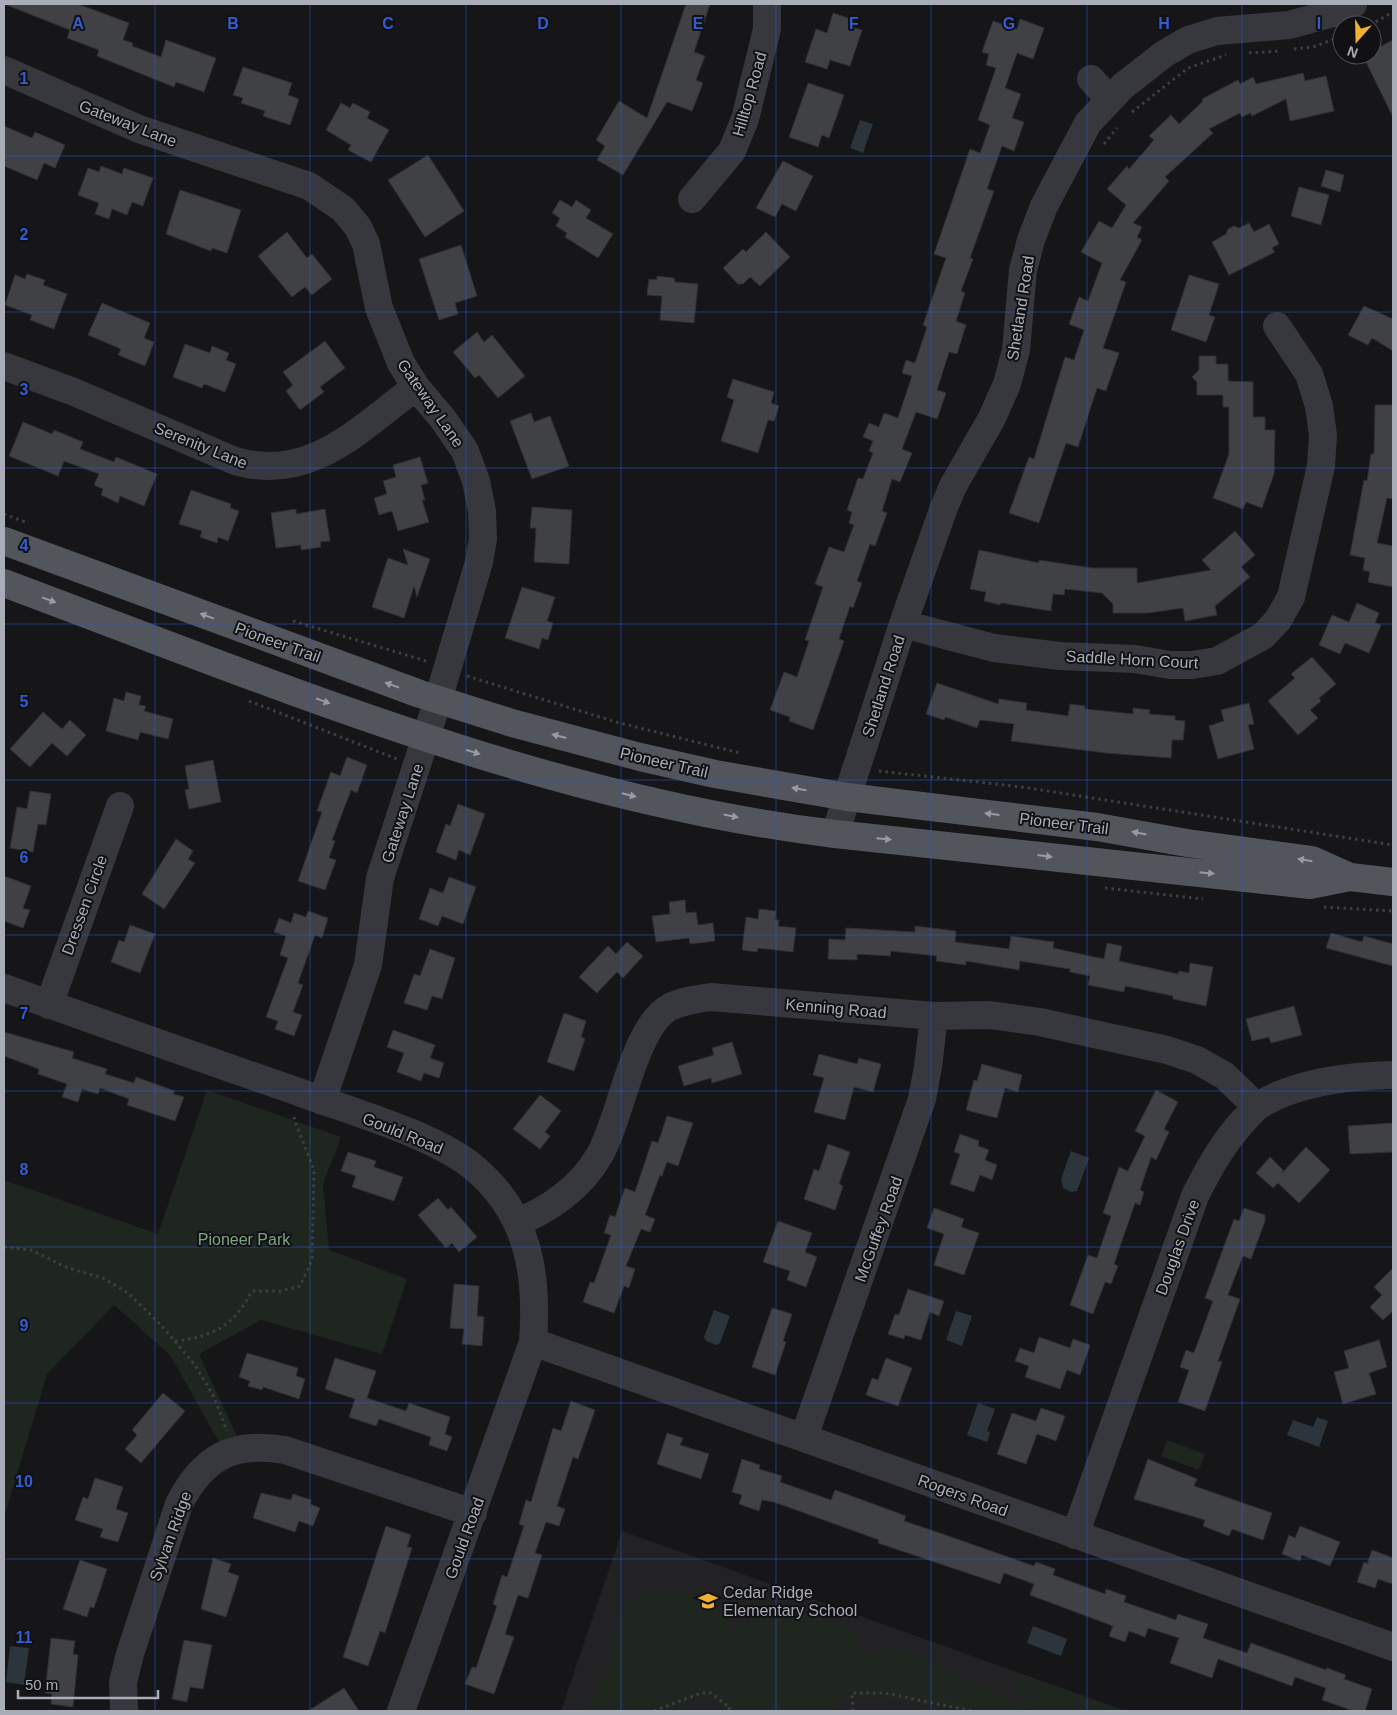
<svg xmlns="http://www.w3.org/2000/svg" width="1397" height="1715" font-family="Arial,sans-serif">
<rect width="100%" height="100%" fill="#161618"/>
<path fill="#222225" d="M622,1531L1126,1711H561Z"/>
<path fill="#1e261f" d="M207,1090L341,1137L323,1184L329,1250L407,1279L382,1354L261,1320L199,1354L240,1443L223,1449L170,1355L114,1305L47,1374L4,1518V1180L158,1234Z
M1167,1440L1205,1454L1199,1470L1161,1456Z
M684,1592C712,1599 722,1606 735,1631C748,1624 759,1616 774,1613C796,1610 835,1619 853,1633C860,1639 863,1648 866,1656L889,1645L978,1683L1022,1706L1025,1711H955L883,1697L847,1696L831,1711H726L710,1697L695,1700L668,1711H584C591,1699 598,1686 604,1673C615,1648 612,1609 641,1594C652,1589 672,1592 684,1592Z
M1013,1671L1126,1711H1028Z"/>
<path fill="#2c353c" d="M860,120L873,124L863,153L850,148Z
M1071,1151L1089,1158L1077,1191L1071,1192L1063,1188L1061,1179Z
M714,1310L730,1316L720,1343L716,1345L706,1341L704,1337Z
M956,1311L972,1316L962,1346L946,1340Z
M978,1403L995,1409L987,1431L990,1432L987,1442L967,1435Z
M1317,1417L1328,1421L1319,1447L1287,1435L1293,1420L1313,1427Z
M1033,1626L1067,1639L1061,1656L1027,1643Z
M10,1646L29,1648L24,1685L6,1682Z"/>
<path fill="#404145" stroke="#303034" d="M4,4H78L129,23L123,40L133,43L132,46L161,57L166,40L216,58L204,92L176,82L174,87L97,56L99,50L67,38L70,30Z
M686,4H710L694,52L705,56L696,80L703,83L692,111L667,102L623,175L597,160L605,146L596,140L619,101L647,118Z
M833,13L854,20L852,27L862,30L850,66L830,60L827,69L805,62L816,29L827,33Z
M1020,19L1044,28L1033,59L1017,53L1005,88L1021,94L1012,118L1024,122L1014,151L1002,146L987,189L994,191L970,258L973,259L961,291L965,293L956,321L966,325L957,354L949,352L937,390L946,393L937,419L916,412L902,449L912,453L900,482L892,479L882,511L887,513L875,546L870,544L857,581L862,583L853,608L850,606L839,639L844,641L813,730L789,721L790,717L770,710L784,672L797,677L809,641L805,640L823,587L815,584L829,547L844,552L854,525L849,523L852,512L847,510L858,478L863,479L873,453L869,451L873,441L863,437L869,423L879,427L884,413L898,418L912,376L902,373L906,360L915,363L927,327L923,325L946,258L934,254L970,149L980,153L990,125L978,120L996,68L986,65L989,54L982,52L993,21L1017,29Z
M1393,40V117L1363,56L1372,55V51Z
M243,67L292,83L288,95L299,99L290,125L263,116L265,111L241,103L243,98L233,95Z
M1303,73L1305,81L1326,76L1334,111L1290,121L1286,99L1252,116L1250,113L1242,117L1240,113L1209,129L1213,133L1165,177L1169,181L1133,223L1142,227L1137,237L1142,240L1120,280L1126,282L1103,348L1119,353L1106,391L1097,388L1078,447L1066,443L1039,523L1009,513L1029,457L1034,459L1065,357L1074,360L1084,330L1069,324L1079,297L1088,301L1102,263L1081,252L1099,221L1112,228L1126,205L1107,189L1127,166L1129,169L1154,140L1149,136L1171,115L1179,124L1203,101L1202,99L1238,80L1240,84L1253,77L1256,84Z
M808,83L844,95L829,138L822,135L818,147L789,137Z
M341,103L350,108L353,103L370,112L367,118L389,130L371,162L348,150L351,145L326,130Z
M4,126L32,138L35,132L65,145L55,168L44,163L37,180L4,166Z
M428,155L464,211L425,237L388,180Z
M783,161L813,176L796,211L782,204L775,217L756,208Z
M101,166L122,174L124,168L153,178L143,206L132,202L127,215L112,209L109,219L95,214L99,203L78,195L88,168L99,172Z
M1326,170L1344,175L1340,192L1321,186Z
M1299,187L1329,195L1321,225L1291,216Z
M180,190L241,210L227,253L212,248L211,251L166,234Z
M560,200L572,207L576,200L591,210L586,218L613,234L598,258L565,237L567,233L556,226L560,218L552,213Z
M1249,223L1254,232L1269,224L1279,244L1272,248L1275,252L1229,275L1212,242L1226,234L1228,229L1234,226L1239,228Z
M287,232L307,258L312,254L332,279L312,295L305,287L292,297L258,256Z
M766,232L790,257L760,286L750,277L743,284H738L723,268L743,249L746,252Z
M461,245L477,296L455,303L458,314L439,320L419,259Z
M27,274L45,280L43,285L67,294L54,329L30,320L32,315L5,305L15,275L25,279Z
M1189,275L1219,284L1209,315L1215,317L1206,342L1171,330Z
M657,276L674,278L675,282L698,284L694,323L660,320L662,296L647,295L649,279L657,280Z
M102,303L150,323L144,338L154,342L145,366L118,355L121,349L88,335Z
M1364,306L1393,319V351L1372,338L1368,345L1348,335Z
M477,332L484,342L492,335L525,376L498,398L479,375L475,378L453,352Z
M325,341L345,368L320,387L324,392L300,410L286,391L293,385L283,372Z
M185,344L210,353L212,346L229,353L226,360L236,364L225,392L204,384L202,388L173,377Z
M1199,356H1216V364H1228V381L1253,382V417H1265V430H1275L1274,474L1262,508L1246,502L1243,509L1213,498L1229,454V407H1223V395H1197V382L1192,377L1199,370Z
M733,379L774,392L771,403L779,406L774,421L768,420L758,453L721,441L734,400L727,397Z
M1375,405H1393V499L1387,498L1377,543L1393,546V587L1368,582L1370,572L1363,570L1365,558L1350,555L1364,480L1367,481L1371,454H1374Z
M531,413L534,422L550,416L569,466L532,479L510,421Z
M23,422L52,434L54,430L83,442L80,449L114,462L116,457L157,474L144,506L120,496L118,503L101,495L103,489L94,485L99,474L64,461L58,476L9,456Z
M420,457L428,483L421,485L425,500H422L429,522L398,531L392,511L379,515L374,498L387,494L383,481L396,477L393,465Z
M191,490L231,504L230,508L239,511L228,541L218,537L217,543L200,537L202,531L179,524Z
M532,507L572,510L569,564L534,562L536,528H530Z
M296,509V514L325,509L330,541L320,542L321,547L301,550V545L276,548L271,513Z
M1235,531L1255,555L1241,567L1250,577L1215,606L1217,615L1185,621L1183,608L1148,613H1113V604L1102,593L1065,589L1064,595L1053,594L1051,611L1001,603L1000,605L984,601L986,592L970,589L979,550L1039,563V560L1092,568H1137V583L1211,570L1202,560Z
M403,549L430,559L417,597L414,586L404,618L372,607L388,558L408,565Z
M522,587L555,597L547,621L553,623L548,640L542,638L539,649L505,638Z
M1357,603L1379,613L1375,623L1381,625L1369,653L1345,643L1340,654L1319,645L1332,615L1349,622Z
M1312,657L1336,684L1319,698L1321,701L1310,710L1318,718L1298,735L1268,701L1295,678L1291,674Z
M937,683L998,704L999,699L1027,703L1026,710L1068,716L1070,704L1085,706V709L1133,714V708L1150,710L1149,714L1175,716V720L1185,721L1183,740H1172L1171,758L1106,753L1011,741L1014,724L980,720L977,728L945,717L944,720L926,714Z
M126,692L141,696L139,705L146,706L144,711L173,719L168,739L140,732L138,740L106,731L114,698L124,701Z
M1249,703L1254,724L1248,725L1254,749L1218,759L1209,726L1224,721L1221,710Z
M43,712L62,729L70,720L86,735L67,756L52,743L30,767L10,749Z
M347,757L367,765L357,793L351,790L332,840L335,841L329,858L336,860L325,890L298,881L322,812L317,811L331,772L340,776Z
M213,760L221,802L189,809L185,790L189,789L185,766Z
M30,791L51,794L46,825L38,824L33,852L10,848L17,807L27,809Z
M458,804L485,814L470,855L459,850L456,860L436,852L446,824L450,826Z
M176,839L193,851L188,859L195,863L164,909L142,894Z
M4,876L31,886L23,908L30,910L23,928L4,921Z
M449,877L476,887L463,924L442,916L438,926L419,919L430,888L443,893Z
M685,900L686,913L696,912L698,925L713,923L715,941L690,944L689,938L656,942L652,916L670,914L669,902Z
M759,909L776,911L775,920H779L778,926L796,928L793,952L758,948L757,952L742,950L746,917L758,919Z
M308,911L328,918L322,938L315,935L298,983L303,985L293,1012L302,1015L294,1036L275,1029L278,1021L266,1017L288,958L280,955L286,936L274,932L279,918L291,923L294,913L306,917Z
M130,925L155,934L140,973L111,962L119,940L124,942Z
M915,926L956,931L955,942L1009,949L1011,936L1054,942L1053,948L1104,959L1107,943L1122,946L1119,961L1178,974L1179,971L1189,973L1190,963L1213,967L1206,1006L1173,999V996L1125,986L1124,992L1088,985L1090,976L1070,972V969L1020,961L1019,970L966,961V965L936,961L937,956L891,951L890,956L857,954V960L828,959L829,939L845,940L846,928L915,932Z
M1331,933L1362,942L1364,936L1393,944V966L1326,948Z
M627,942L643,956L623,978L617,972L597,993L579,977L608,946L616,954Z
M430,949L455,958L442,999L432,996L427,1010L404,1003L414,974L420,976Z
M1294,1006L1302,1035L1271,1043L1269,1037L1252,1041L1246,1019Z
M564,1013L586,1021L581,1037L585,1039L574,1071L547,1062Z
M393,1030L435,1045L430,1058L444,1063L439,1078L424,1073L421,1081L397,1072L404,1053L387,1047Z
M4,1032L74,1052L72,1058L107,1069L105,1074L134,1083L136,1077L175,1091L173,1094L184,1097L175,1121L127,1105L129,1099L100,1088L98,1094L82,1089L78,1102L62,1097L67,1084L38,1074L39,1069L4,1056Z
M732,1042L742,1074L712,1083L711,1078L684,1086L678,1066L714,1055L712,1048Z
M819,1054L857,1064L859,1058L881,1064L873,1092L854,1087L845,1120L814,1112L824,1078L813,1075Z
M982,1064L1022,1075L1018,1092L1005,1088L997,1118L966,1110L974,1080L977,1081Z
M1156,1090L1178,1102L1164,1129L1169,1132L1156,1160L1151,1157L1140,1190L1144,1192L1140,1205L1135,1203L1114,1264L1118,1266L1111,1284L1105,1282L1093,1314L1070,1305L1088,1255L1097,1258L1111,1216L1103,1213L1119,1167L1128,1171L1145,1136L1135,1131Z
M540,1095L561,1111L545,1132L550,1136L540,1149L513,1129Z
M667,1116L693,1123L678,1166L667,1162L662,1176L660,1175L645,1215L655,1219L650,1232L641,1229L626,1266L635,1269L629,1288L624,1286L614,1313L583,1302L590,1282L594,1283L611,1235L604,1233L610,1215L615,1217L625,1188L635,1192L652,1141L658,1143Z
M1393,1123V1152L1350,1154L1348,1126Z
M960,1134L979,1141L978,1146L989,1150L985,1160L997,1165L992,1180L980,1175L974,1192L950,1184L960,1154L954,1152Z
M828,1144L850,1152L839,1184L843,1186L835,1210L804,1199L814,1169L819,1171Z
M1306,1147L1330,1170L1299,1203L1278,1183L1273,1188L1256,1173L1270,1157L1283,1170L1282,1173Z
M348,1152L376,1161L374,1167L403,1177L394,1201L352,1187L356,1176L341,1171Z
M438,1198L448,1210L451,1207L477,1237L459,1252L452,1243L446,1248L418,1215Z
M934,1208L964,1219L961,1227L979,1233L964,1275L934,1265L944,1234L927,1228Z
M1244,1208L1265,1215V1221L1251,1259L1243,1256L1228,1295L1240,1299L1218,1361L1222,1362L1205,1411L1178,1402L1189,1370L1180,1367L1186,1350L1194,1353L1213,1301L1205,1298L1234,1219L1239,1221Z
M778,1221L812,1233L805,1252L817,1257L806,1287L787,1280L790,1271L763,1262Z
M1393,1268V1311L1383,1320L1370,1307L1382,1295L1374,1287Z
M454,1284L479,1286L477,1316L484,1317L482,1346L462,1344L464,1329L450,1328Z
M908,1289L944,1301L939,1316L930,1312L921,1340L905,1335L904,1339L888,1334L895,1314L899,1315Z
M772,1308L792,1314L783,1341L786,1342L775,1375L752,1367Z
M1039,1337L1070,1348L1073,1339L1090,1345L1080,1375L1067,1370L1060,1389L1025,1377L1029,1366L1015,1361L1020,1348L1034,1353Z
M1379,1340L1387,1367L1369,1373L1376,1394L1343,1404L1334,1372L1349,1368L1344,1351Z
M247,1353L298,1368L296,1376L305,1379L299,1399L263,1387L262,1390L248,1386L250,1381L239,1377Z
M335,1358L376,1371L367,1398L406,1411L409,1403L450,1417L445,1434L452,1437L447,1451L429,1445L431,1437L379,1419L376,1426L349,1417L355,1399L325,1389Z
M886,1358L912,1368L898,1406L866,1395L872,1378L878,1380Z
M163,1393L185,1411L141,1463L125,1449L137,1435L132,1430Z
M571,1401L595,1410L578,1459L573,1457L557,1506L565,1509L559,1526L546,1522L535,1553L542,1555L528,1598L518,1595L505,1634L514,1637L494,1694L465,1684L472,1667L476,1668L497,1606L493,1604L502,1575L507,1577L524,1526L519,1524L526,1500L531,1502L553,1428L561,1431Z
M1041,1408L1065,1416L1056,1441L1037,1434L1026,1464L997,1454L1012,1413L1036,1421Z
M667,1433L683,1438L680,1445L709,1454L701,1479L657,1464Z
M742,1459L760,1465L759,1469L782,1476L780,1482L831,1500L835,1490L906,1516L904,1521L934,1531L1034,1566L1036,1562L1055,1569L1053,1575L1105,1594L1106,1589L1126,1596L1124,1602L1176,1620L1178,1614L1208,1624L1203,1638L1247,1653L1251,1643L1326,1670L1327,1668L1346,1675L1344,1679L1372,1689L1365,1711H1354L1322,1700L1326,1688L1295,1677L1292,1686L1218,1659L1212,1678L1170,1663L1179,1638L1148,1628L1145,1637L1129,1631L1125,1642L1109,1636L1113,1626L1030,1595L1034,1584L1004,1573L1000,1584L878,1543L879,1540L774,1502L762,1500L759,1511L739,1504L742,1495L732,1492Z
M1148,1459L1197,1479L1194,1486L1272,1513L1263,1540L1232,1529L1229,1536L1203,1526L1205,1520L1134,1499Z
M95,1478L123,1487L116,1509L128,1513L118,1542L100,1537L103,1529L75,1520L83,1497L88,1499Z
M261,1493L291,1500L293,1494L311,1500L310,1504L320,1508L313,1526L299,1521L295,1532L253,1518Z
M386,1526L411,1535L407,1547L412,1548L385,1633L380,1631L368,1666L343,1657Z
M1300,1526L1340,1542L1330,1566L1302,1555L1300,1561L1282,1554L1289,1535L1295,1538Z
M1372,1550L1393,1558V1584L1378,1579L1375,1588L1357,1582L1364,1562L1367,1564Z
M213,1558L231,1564L228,1572L239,1576L226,1617L201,1609Z
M80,1560L107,1569L94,1608L90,1607L87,1617L63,1609Z
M51,1638L75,1641L73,1654L78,1655L73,1707L51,1704L52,1694L45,1693Z
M184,1640L212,1645L203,1689L190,1687L187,1702L172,1699Z
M344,1688L359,1711H308Z"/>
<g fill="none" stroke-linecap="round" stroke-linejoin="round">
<path stroke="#3d3f44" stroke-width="3" stroke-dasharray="2.5 4" stroke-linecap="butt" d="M1370,25L1393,12
M1294,49L1313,47L1342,36
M1249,53L1280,51
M1132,112L1188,68L1226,55
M1104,144L1117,128
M4,514L25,522
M293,621L426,661
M467,676L616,722L740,753
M249,701L397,759
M879,771L1022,787L1393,845
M1105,888L1203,899
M1324,907L1393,911
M4,1247L31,1250L68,1268L103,1278L128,1293L161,1325L195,1365L214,1397L227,1431
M175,1341C214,1337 234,1325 252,1291H281L300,1286L312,1260L314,1170L294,1119L296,1114
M654,1711L701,1693H711L730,1708L727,1711
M853,1711L852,1693H885L972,1711"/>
<path stroke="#37383d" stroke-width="28" d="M4,70L139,129L309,186L343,209L358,227L366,244L379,308L401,363L416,387L443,419L465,451L476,481L482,511L483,539L479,562L438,700L380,878L368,965L322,1101
M1091,79L1109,99
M692,199L732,151L745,119L767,29V4
M4,366L74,392L235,461C311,483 360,428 416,387
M903,624L994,648L1060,656L1135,659L1170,665H1192L1217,661L1263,636L1278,620L1291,597L1321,466L1323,435L1319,406L1309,374L1277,326
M835,834L903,624L943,510L953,486L992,418L1007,384L1016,350L1023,270L1031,240L1044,206L1088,123L1123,86L1164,54L1188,40L1217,31L1289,25L1333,13L1353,4
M4,988C103,1024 204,1059 304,1094C353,1112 434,1135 473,1167C529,1213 538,1274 533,1342L401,1711
M49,1005L120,806
M518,1222C550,1209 581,1187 599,1156C621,1119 633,1027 670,1007C683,1001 697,999 711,997L934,1016L989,1015L1040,1022L1167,1050L1197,1060L1225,1076L1257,1107
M533,1342L1393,1647
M804,1437L922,1099L928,1067L934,1016
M1075,1535L1195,1196C1209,1168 1223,1143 1244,1120C1248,1116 1253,1110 1258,1106C1295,1082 1349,1076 1393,1075
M124,1711L123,1682L130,1654L179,1504C203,1457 233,1441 285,1450L473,1513"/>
<path stroke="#53555c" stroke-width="28" d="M4,541L420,694L512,723L640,757L715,774L847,797L1097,827L1187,843L1312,860L1350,877
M4,583C275,684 546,799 835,834L1310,885L1350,877L1393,882"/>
</g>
<defs><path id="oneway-solid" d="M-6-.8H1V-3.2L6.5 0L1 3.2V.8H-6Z" transform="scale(1.25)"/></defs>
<g fill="#979ba6">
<use href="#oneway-solid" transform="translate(49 600) rotate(20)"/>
<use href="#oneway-solid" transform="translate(207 616) rotate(-160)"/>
<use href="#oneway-solid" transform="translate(392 685) rotate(-160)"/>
<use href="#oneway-solid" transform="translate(323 701) rotate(20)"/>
<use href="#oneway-solid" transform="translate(559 736) rotate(-165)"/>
<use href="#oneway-solid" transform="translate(473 752) rotate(17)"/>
<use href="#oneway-solid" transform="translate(799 789) rotate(-170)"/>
<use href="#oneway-solid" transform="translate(629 795) rotate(14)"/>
<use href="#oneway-solid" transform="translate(992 814) rotate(-173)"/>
<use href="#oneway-solid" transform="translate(731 816) rotate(11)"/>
<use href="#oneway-solid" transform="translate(1139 833) rotate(-169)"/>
<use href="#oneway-solid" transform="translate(884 839) rotate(5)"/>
<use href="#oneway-solid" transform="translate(1045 856) rotate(7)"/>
<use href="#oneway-solid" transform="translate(1305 860) rotate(-171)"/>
<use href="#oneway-solid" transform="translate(1207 873) rotate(6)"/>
</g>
<path fill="none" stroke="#325cd3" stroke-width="1" stroke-opacity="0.55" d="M155,4V1711M310,4V1711M466,4V1711M621,4V1711M776,4V1711M931,4V1711M1087,4V1711M1242,4V1711M4,156H1393M4,312H1393M4,468H1393M4,624H1393M4,780H1393M4,935H1393M4,1091H1393M4,1247H1393M4,1403H1393M4,1559H1393"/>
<defs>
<g id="school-bare" transform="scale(1.5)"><path d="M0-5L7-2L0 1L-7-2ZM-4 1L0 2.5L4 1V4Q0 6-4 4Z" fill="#f2b134" stroke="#111113" stroke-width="2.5" paint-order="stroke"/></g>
</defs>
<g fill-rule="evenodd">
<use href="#school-bare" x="708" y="1601"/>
</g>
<g text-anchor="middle" stroke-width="4" stroke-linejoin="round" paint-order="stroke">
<g font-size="16" fill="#a8adb8" stroke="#111113">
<text transform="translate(749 94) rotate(-74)" y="6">Hilltop Road</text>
<text transform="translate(128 123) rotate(21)" y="6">Gateway Lane</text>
<text transform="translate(1020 308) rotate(-81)" y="6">Shetland Road</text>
<text transform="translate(431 403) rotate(55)" y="6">Gateway Lane</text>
<text transform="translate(201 445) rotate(22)" y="6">Serenity Lane</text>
<text transform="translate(278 642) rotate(20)" y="6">Pioneer Trail</text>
<text transform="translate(1132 659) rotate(3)" y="6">Saddle Horn Court</text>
<text transform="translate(883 686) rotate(-72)" y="6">Shetland Road</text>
<text transform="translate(664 762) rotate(13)" y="6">Pioneer Trail</text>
<text transform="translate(402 813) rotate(-72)" y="6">Gateway Lane</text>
<text transform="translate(1064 823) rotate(7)" y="6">Pioneer Trail</text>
<text transform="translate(84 905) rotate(-70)" y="6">Dressen Circle</text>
<text transform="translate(836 1008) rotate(5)" y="6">Kenning Road</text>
<text transform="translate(403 1133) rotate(22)" y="6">Gould Road</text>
<text transform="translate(878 1229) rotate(-70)" y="6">McGuffey Road</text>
<text transform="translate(1177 1247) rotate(-70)" y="6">Douglas Drive</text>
<text transform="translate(963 1495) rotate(20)" y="6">Rogers Road</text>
<text transform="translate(170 1536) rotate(-70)" y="6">Sylvan Ridge</text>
<text transform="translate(464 1538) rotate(-70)" y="6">Gould Road</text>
</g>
<g font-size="16" fill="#7fa381" stroke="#111113">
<text x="244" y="1245">Pioneer Park</text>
</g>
<g font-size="16" fill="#a8adb8" stroke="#111113" text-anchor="start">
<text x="723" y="1598">Cedar Ridge<tspan x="723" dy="18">Elementary School</tspan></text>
</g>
</g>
<g font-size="16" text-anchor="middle" font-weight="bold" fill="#325cd3" stroke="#111113" stroke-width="4" stroke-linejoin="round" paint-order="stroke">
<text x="78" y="29">A</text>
<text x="233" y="29">B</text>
<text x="388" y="29">C</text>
<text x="543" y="29">D</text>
<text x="698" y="29">E</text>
<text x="854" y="29">F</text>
<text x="1009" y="29">G</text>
<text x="1164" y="29">H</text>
<text x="1319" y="29">I</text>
<text x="24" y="84">1</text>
<text x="24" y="240">2</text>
<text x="24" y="395">3</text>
<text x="24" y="551">4</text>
<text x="24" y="707">5</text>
<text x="24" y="863">6</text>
<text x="24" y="1019">7</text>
<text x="24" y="1175">8</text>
<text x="24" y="1331">9</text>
<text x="24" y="1487">10</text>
<text x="24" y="1643">11</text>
</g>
<rect width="1397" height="1715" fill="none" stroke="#a8adb8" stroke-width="10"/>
<g transform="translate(1357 40) rotate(200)"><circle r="24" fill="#111113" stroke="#4d4f55"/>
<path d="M0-4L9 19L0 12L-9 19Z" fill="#f2b134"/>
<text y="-8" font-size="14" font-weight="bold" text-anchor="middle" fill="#a8adb8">N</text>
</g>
<path d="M18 1690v8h140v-8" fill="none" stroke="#a8adb8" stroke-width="2.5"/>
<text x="25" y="1690" font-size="15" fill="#a8adb8" stroke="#111113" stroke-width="4" paint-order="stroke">50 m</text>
</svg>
